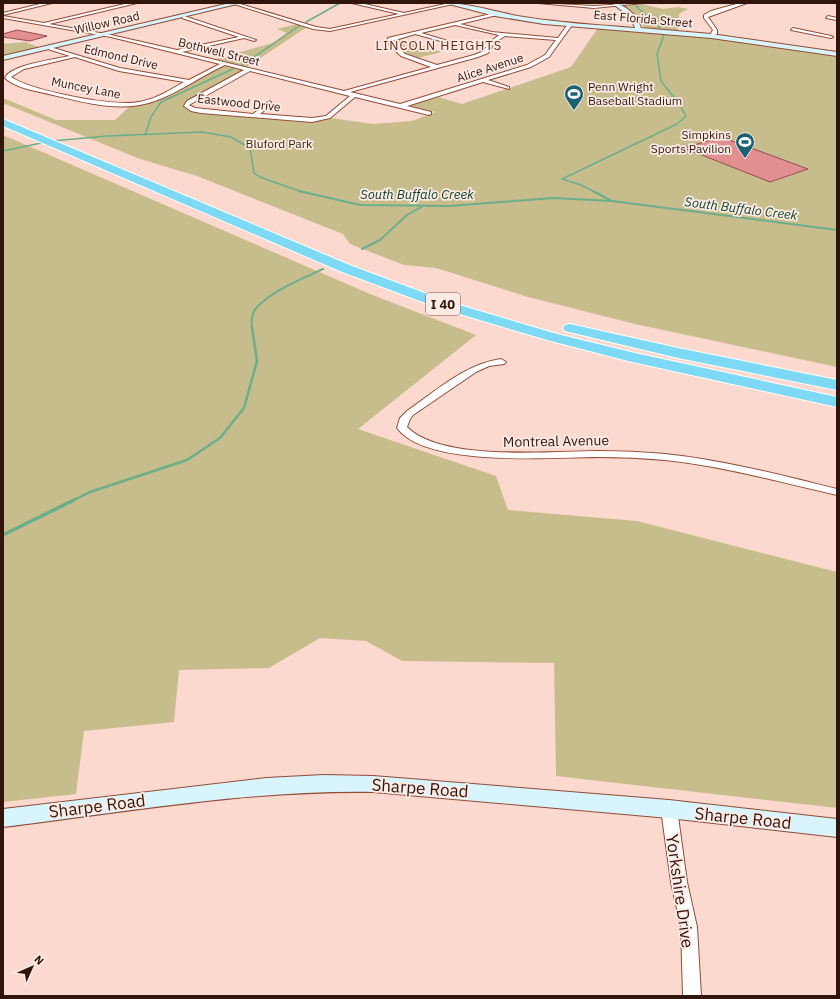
<svg xmlns="http://www.w3.org/2000/svg" width="840" height="999" font-family="'IBM Plex Sans',sans-serif">
<rect width="100%" height="100%" fill="#fbd9cf"/>
<path fill="#c7bd8c" d="M642,4L663,9L678,7L688,9L679,14L678,31L645,28L625,6Z
M297,24L307,27L247,67L215,59L273,43L287,33L277,29Z
M598,28L704,37L837,55V367L635,324L528,297L436,268L404,265L350,244L343,234L197,176L140,159L3,103V98L56,120H115L130,106L156,101L218,68L226,66L244,70L186,102L184,105L186,108L196,112L308,122L331,118L373,124L412,121L435,112L412,107V105L438,97L462,104L571,67Z
M396,38L442,52L418,58L406,53L394,40Z
M25,42L41,48L3,56V44Z
M3,135L370,294L476,335L358,429L496,476L508,510L637,521L837,572V808L556,776L554,663L402,661L366,641L320,638L269,668L179,670L174,722L84,731L76,794L3,802Z"/>
<g fill="none" stroke-linecap="round" stroke-linejoin="round">
<path stroke="#6bae89" stroke-width="1.5" d="M636,6L660,28
M306,22L340,3
M664,35L657,54L661,81L677,101
M242,65L299,26
M145,135L151,117L161,102L233,69
M52,141L107,136L202,132L231,137L250,148L254,173L260,177L302,192
M3,151L46,142
M595,192L581,185L562,179L677,124L686,116L681,107"/>
<path stroke="#6bae89" stroke-width="2" d="M299,191L360,205L450,206L553,198L612,201L837,230
M593,191L610,200
M362,249L380,240L407,215L423,206
M252,328C251,322 252,312 257,307C273,290 302,279 323,269"/>
<path stroke="#6bae89" stroke-width="2.5" d="M72,501L90,492L187,460L220,438L244,408L257,361L252,327"/>
<path stroke="#6bae89" stroke-width="3.5" d="M3,535L74,500"/>
</g>
<path fill="#e18f91" stroke="#974d50" d="M17,30L47,36L30,41L3,37V34Z
M721,137L808,169L770,182L684,148Z"/>
<g fill="none" stroke-linecap="round" stroke-linejoin="round">
<g stroke="#924c36" stroke-width="2">
<path id="street" d="M44,3H52L3,15V13Z
M129,3H137L49,24L111,35L177,50L239,37L182,18L184,16L256,40L254,41L244,38L182,52L344,91L431,67L401,56L387,42L388,38L495,13L497,15L460,24L492,32L558,38L568,24L572,25L549,57L531,67L488,80L509,87V89L483,82L407,106L431,112V114L429,115L355,97L330,118L312,122L201,113L191,111L184,106L187,101L244,70L225,65C201,76 180,92 155,101C122,113 86,103 53,95C38,91 17,89 5,78C10,65 56,59 70,56L48,49L50,47L120,68L189,80L220,64L111,37L3,18V16L44,23ZM455,25L499,35L488,44L448,41L421,33ZM415,34L448,43L486,47L484,51L474,55L437,65L405,54L392,41ZM505,36L556,40L545,55L527,65L400,104L350,92L478,57L488,53L494,43ZM75,57L119,71L184,82C170,90 156,99 139,102C114,107 32,91 11,77L24,69ZM250,71L350,96L326,116L312,118L260,114L272,104L270,101L253,114L195,108L189,105Z
M231,3H237L316,27L330,29L399,14L352,3H360L404,13L450,3L453,4L330,31L313,29Z
M538,3L594,6L643,3L594,8Z
M740,3H747L708,17L717,30V34L709,37L713,30L704,18V15L711,11Z
M828,16L837,18V20L826,18Z
M793,28L831,36L833,37L831,38L791,30Z
M501,359L506,362L504,364L489,366L476,372L413,415L410,419L407,427C441,462 552,451 599,451C621,451 643,452 665,454C723,460 780,475 837,489V495C780,482 723,466 665,460C643,458 621,457 599,457C553,457 426,468 397,428L400,418L407,411C436,391 465,364 501,359Z
M669,803L674,804L677,809L687,882L697,927L701,996H683L681,927L671,882L661,809L664,804Z"/>
</g>
<g stroke="#924c36" stroke-width="2">
<path id="secondary" d="M230,3H241L3,60V56Z
M445,3C471,3 498,13 524,17C561,23 598,25 635,28L631,18L612,3C624,3 638,16 641,28L711,34L837,52V56L711,38L544,24L495,16Z
M324,775L373,776L669,800L837,819V837L669,818L373,792C249,790 126,812 3,827V809L266,778Z"/>
</g>
<g stroke="#fff" stroke-width="2">
<path id="highway" d="M3,119L352,266L446,301L557,334L635,353L837,397V407L628,361L547,340L436,307L342,272L3,126Z
M570,324L678,348L837,380V390L678,358L565,331L563,328L565,325Z"/>
</g>
<use href="#street" fill="#fff" fill-rule="evenodd"/>
<use href="#secondary" fill="#d8f4fc" fill-rule="evenodd"/>
<use href="#highway" fill="#7dd9f4" fill-rule="evenodd"/>
</g>
<defs>
<g id="stadium-pin" transform="scale(1)"><path d="M0 17L-7.5 6A9.5 9.5 0 1 1 7.5 6Z" fill="#1c6173" stroke="#fcebe5"/><path d="M0-5a6.5 5 0 1 0 0 10a6.5 5 0 1 0 0-10ZM-3.5-1.8h7v3.6h-7Z" fill="#fff"/></g>
</defs>
<g fill-rule="evenodd">
<use href="#stadium-pin" x="574" y="94"/>
<use href="#stadium-pin" x="745" y="142"/>
</g>
<g text-anchor="middle" stroke-width="3.5" stroke-linejoin="round" paint-order="stroke">
<g font-size="12" fill="#31150b" stroke="#fcebe5">
<text transform="translate(643 19) rotate(5)" y="4">East Florida Street</text>
<text transform="translate(107 23) rotate(-13)" y="4">Willow Road</text>
<text transform="translate(219 52) rotate(14)" y="4">Bothwell Street</text>
<text transform="translate(121 57) rotate(13)" y="4">Edmond Drive</text>
<text transform="translate(490 68) rotate(-18)" y="4">Alice Avenue</text>
<text transform="translate(86 88) rotate(11)" y="4">Muncey Lane</text>
<text transform="translate(239 103) rotate(6)" y="4">Eastwood Drive</text>
</g>
<g font-size="12" fill="#31150b" stroke="#fcebe5" text-anchor="start">
<text x="588" y="91">Penn Wright<tspan x="588" dy="14">Baseball Stadium</tspan></text>
<text x="731" y="139" text-anchor="end">Simpkins<tspan x="731" dy="14">Sports Pavilion</tspan></text>
</g>
<g font-size="12" fill="#322c0d" stroke="#fcebe5">
<text x="279" y="148">Bluford Park</text>
</g>
<g font-size="13" letter-spacing="1" fill="#6a2812" stroke="#fcebe5">
<text x="439" y="50">LINCOLN HEIGHTS</text>
</g>
<g font-size="13" font-style="italic" fill="#0c432a" stroke="#fcebe5">
<text x="417" y="199">South Buffalo Creek</text>
<text transform="translate(741 208) rotate(7)" y="5">South Buffalo Creek</text>
</g>
<rect fill="#fcebe5" stroke="#6e554c" stroke-width="1" x="426" y="293" width="34" height="22" rx="3"/>
<g font-size="13" font-weight="bold" fill="#31150b">
<text x="443" y="309">I 40</text>
</g>
<g font-size="14" fill="#31150b" stroke="#fcebe5">
<text transform="translate(556 441) rotate(-1)" y="5">Montreal Avenue</text>
</g>
<g font-size="17" fill="#31150b" stroke="#fcebe5">
<text transform="translate(420 788) rotate(4)" y="6">Sharpe Road</text>
<text transform="translate(97 806) rotate(-7)" y="6">Sharpe Road</text>
<text transform="translate(743 818) rotate(6)" y="6">Sharpe Road</text>
<text transform="translate(680 891) rotate(82)" y="6">Yorkshire Drive</text>
</g>
</g>
<rect width="840" height="999" fill="none" stroke="#31150b" stroke-width="8"/>
<g transform="translate(32 967) rotate(45)" stroke="#fcebe5" stroke-width="3" paint-order="stroke">
<path d="M0-3L7 15L0 10L-7 15Z" fill="#31150b"/>
<text y="-6" font-size="11" font-weight="bold" text-anchor="middle" fill="#31150b">N</text>
</g>
</svg>
